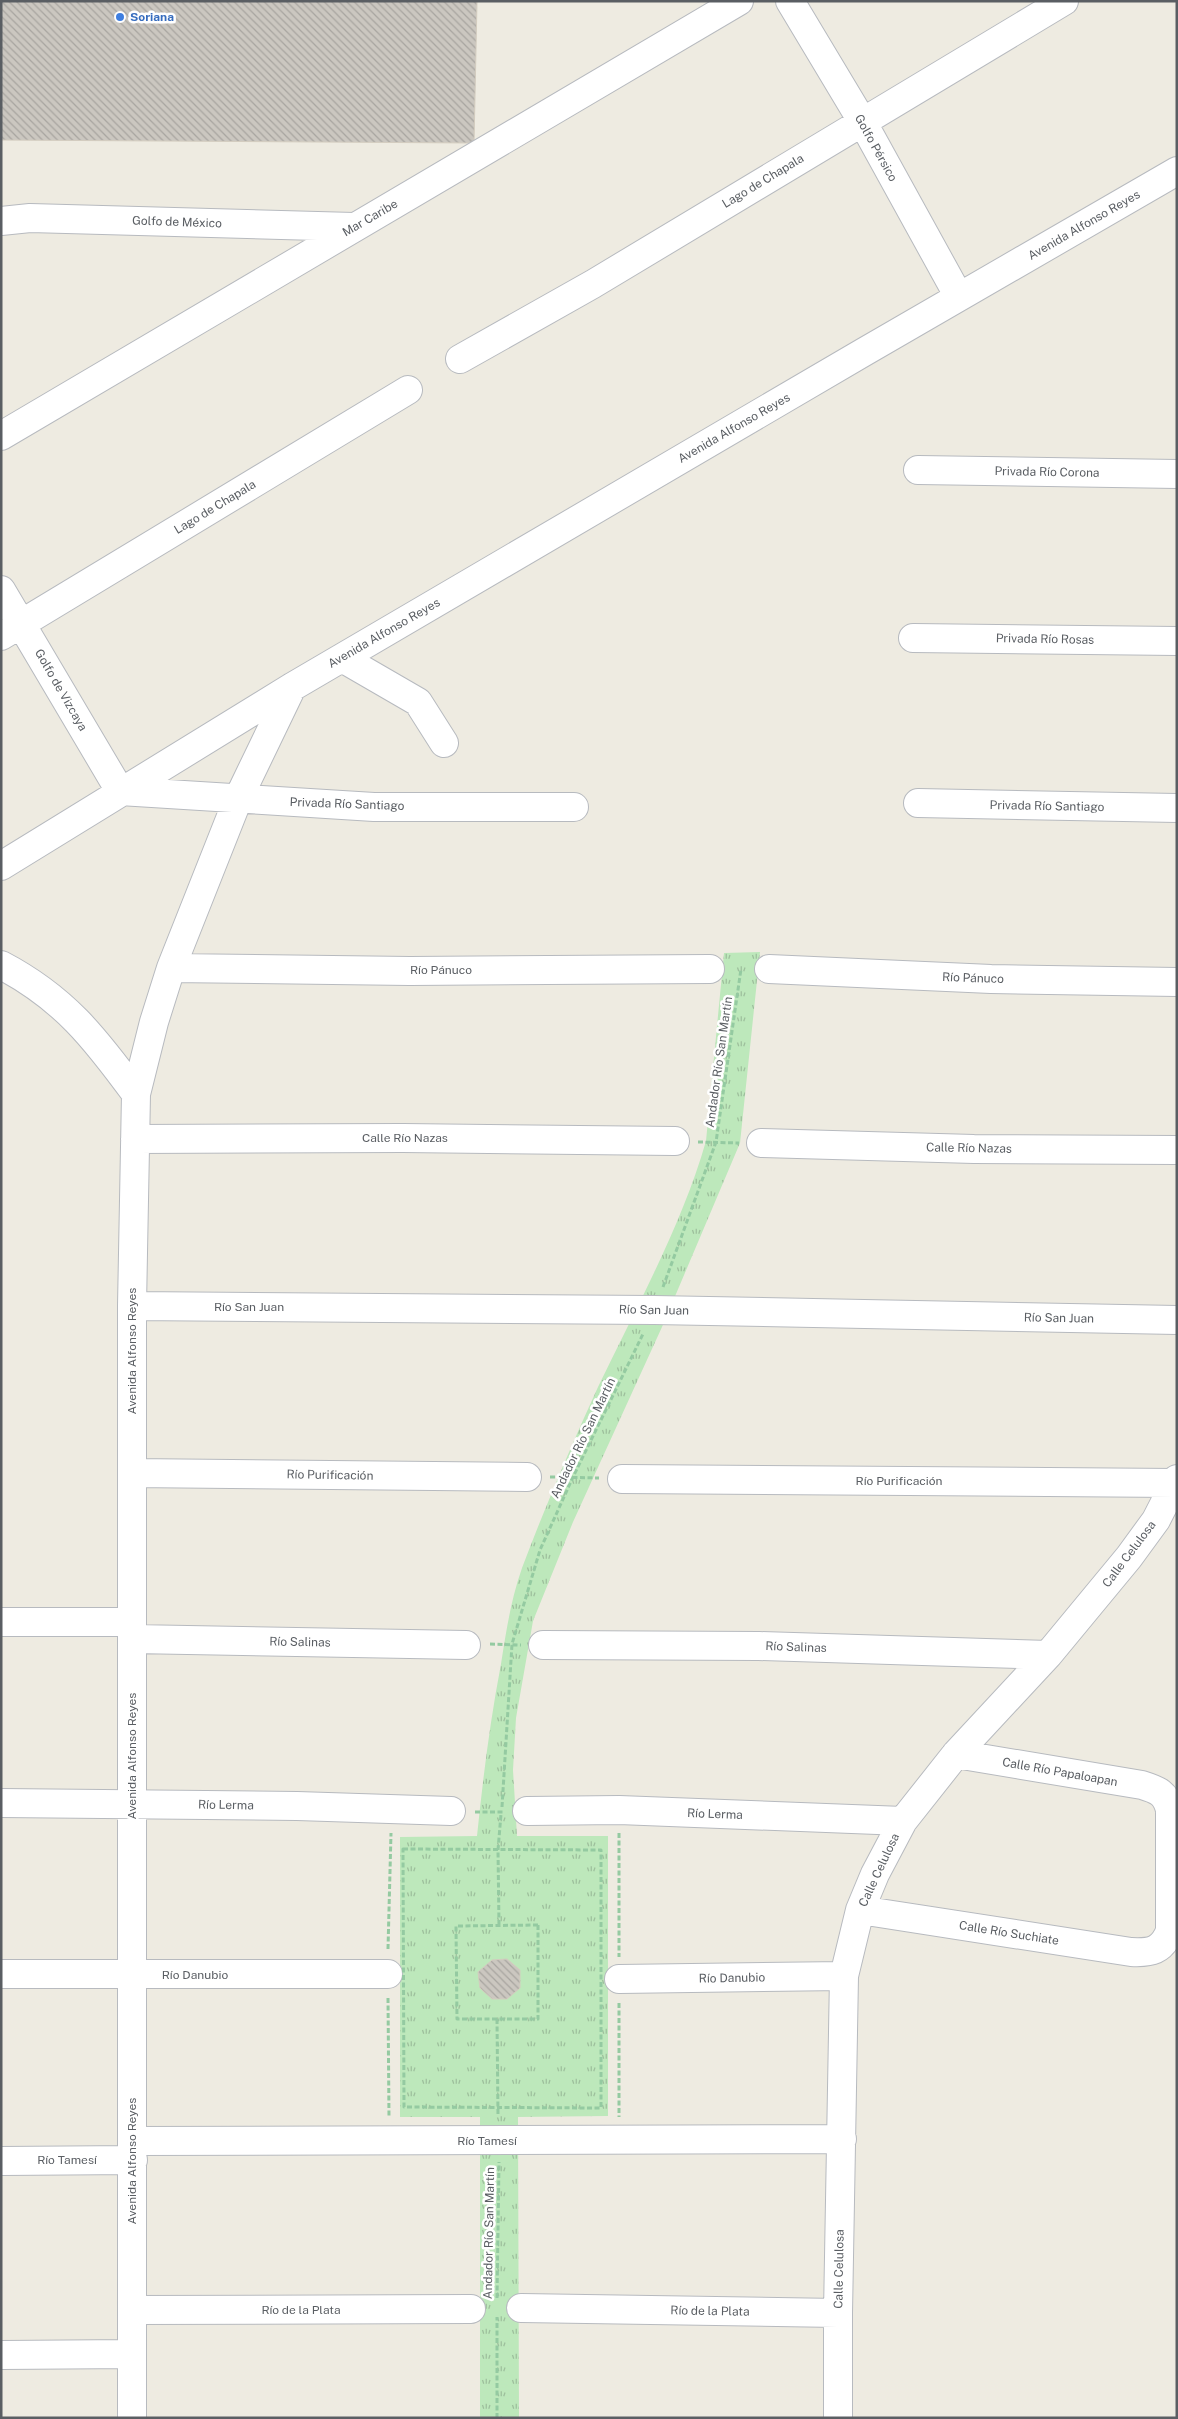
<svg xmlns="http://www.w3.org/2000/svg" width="1178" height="2419" font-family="'Public Sans',sans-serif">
<defs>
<pattern id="park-tufts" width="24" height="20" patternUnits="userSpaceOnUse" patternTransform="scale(1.25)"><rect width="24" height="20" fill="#bde8bb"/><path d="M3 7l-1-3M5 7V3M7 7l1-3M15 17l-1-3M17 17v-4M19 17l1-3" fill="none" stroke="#9dbf9c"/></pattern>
<pattern id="building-back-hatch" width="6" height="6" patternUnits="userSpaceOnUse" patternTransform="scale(1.25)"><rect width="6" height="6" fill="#cbc7c0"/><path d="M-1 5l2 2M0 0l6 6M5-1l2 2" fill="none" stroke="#a8a5a0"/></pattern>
</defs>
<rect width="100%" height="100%" fill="#eeebe1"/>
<path fill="url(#park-tufts)" d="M760,952L740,1143L662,1327L573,1522L533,1621L516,1718L513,1770L517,1836H608V2116L518,2117L519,2418H480V2117H400V1837L477,1836C483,1778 490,1721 501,1664C506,1632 511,1599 522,1568C545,1507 571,1446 598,1387C636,1308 682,1225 706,1141L724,953Z"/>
<path fill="url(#building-back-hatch)" stroke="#d3ccbf" d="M1,1H477L474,143L1,140Z
M507,1959L520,1970V1988L507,1999H492L480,1988L478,1972L492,1960Z"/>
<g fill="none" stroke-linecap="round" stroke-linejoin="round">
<g stroke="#b7babf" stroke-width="30">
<path id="minor" d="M790,1L862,121L959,297
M1,221L30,218L354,227
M460,359L593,284L1064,1
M1,436L739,1
M918,470L1177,474
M1,590L120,791L374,807H574
M1,636L408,390
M913,638L1177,641
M342,658L418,702L444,743
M918,803L1177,808
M1,866L292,687L864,352L1177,171
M1,965C64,998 95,1038 136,1094
M171,968L410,971L710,969
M769,969L991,979L1177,982
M135,1139L403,1138L675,1141
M761,1143L974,1149L1177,1150
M132,1306L654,1310L1177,1320
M132,1473L527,1477
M622,1479L1175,1483
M1,1622H132
M133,1639L466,1645
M543,1645L759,1646L1048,1655
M1,1803L297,1806L451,1811
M527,1811L619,1810L903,1821
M860,1910L1131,1952C1151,1953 1162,1951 1170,1931V1810C1166,1793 1158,1790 1142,1785L956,1754
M1,1974H388
M619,1979L844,1976
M133,2141L842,2139
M1,2161L133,2160
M521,2308L838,2313
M132,2310L471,2309
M1,2355L131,2354
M132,2418V1306L136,1094L154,1022L171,968L238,799L292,687
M838,2418V2313L844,1976L860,1910L875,1874L903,1821L956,1754L1048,1655L1129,1557L1156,1520L1177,1479"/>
</g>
<path stroke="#94caa1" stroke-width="3" stroke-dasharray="5 2.5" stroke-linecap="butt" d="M698,1142L739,1143
M663,1287L716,1142L741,969
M550,1477L599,1478
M490,1644L521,1645
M502,1807L512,1644L540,1550L573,1477L643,1334
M475,1812H504
M619,1833V1957
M403,1849L601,1850V2108L404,2107Z
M499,1925L498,1850L501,1814
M538,1925V2019H457L456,1926Z
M388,1949L391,1833
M388,1998L389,2117
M619,2003V2117
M497,2019L498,2116
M497,2298L499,2162
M497,2418V2317"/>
<use href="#minor" stroke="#fff" stroke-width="28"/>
</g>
<circle fill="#3f7fe0" stroke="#fff" stroke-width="2" cx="120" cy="17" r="5"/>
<g text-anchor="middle" stroke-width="5" stroke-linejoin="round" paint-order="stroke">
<g font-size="12" font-weight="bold" fill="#366cbe" stroke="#fff" text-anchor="start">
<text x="130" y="21">Soriana</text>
</g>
<g font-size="12" fill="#5a5e63" stroke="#fff">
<text transform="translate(876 148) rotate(61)" y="4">Golfo Pérsico</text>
<text transform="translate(763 181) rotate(-31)" y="4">Lago de Chapala</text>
<text transform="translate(370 218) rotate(-30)" y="4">Mar Caribe</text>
<text transform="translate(177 222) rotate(2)" y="4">Golfo de México</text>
<text transform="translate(1084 225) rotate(-30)" y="4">Avenida Alfonso Reyes</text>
<text transform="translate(734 428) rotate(-30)" y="4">Avenida Alfonso Reyes</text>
<text transform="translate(1047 472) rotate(1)" y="4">Privada Río Corona</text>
<text transform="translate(215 507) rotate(-31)" y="4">Lago de Chapala</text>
<text transform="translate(384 633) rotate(-30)" y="4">Avenida Alfonso Reyes</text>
<text transform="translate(1045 639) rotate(1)" y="4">Privada Río Rosas</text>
<text transform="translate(61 690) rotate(60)" y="4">Golfo de Vizcaya</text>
<text transform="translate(347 804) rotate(2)" y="4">Privada Río Santiago</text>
<text transform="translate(1047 806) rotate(1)" y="4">Privada Río Santiago</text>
<text x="441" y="974">Río Pánuco</text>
<text transform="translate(973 978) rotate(2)" y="4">Río Pánuco</text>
<text transform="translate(719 1062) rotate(-82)" y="4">Andador Río San Martín</text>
<text x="405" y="1142">Calle Río Nazas</text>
<text transform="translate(969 1148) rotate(1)" y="4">Calle Río Nazas</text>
<text x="249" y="1311">Río San Juan</text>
<text transform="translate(654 1310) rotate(1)" y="4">Río San Juan</text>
<text transform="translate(1059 1318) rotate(1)" y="4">Río San Juan</text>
<text transform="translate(132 1351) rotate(-90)" y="4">Avenida Alfonso Reyes</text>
<text transform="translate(583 1438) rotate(-64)" y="4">Andador Río San Martín</text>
<text transform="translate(330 1475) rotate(1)" y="4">Río Purificación</text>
<text x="899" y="1485">Río Purificación</text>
<text transform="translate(1129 1554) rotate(-53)" y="4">Calle Celulosa</text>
<text transform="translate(300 1642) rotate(1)" y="4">Río Salinas</text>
<text transform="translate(796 1647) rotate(2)" y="4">Río Salinas</text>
<text transform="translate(132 1756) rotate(-90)" y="4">Avenida Alfonso Reyes</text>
<text transform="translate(1060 1772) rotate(10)" y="4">Calle Río Papaloapan</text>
<text transform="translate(226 1805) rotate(1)" y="4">Río Lerma</text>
<text transform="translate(715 1814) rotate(2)" y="4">Río Lerma</text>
<text transform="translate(879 1870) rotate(-65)" y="4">Calle Celulosa</text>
<text transform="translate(1009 1933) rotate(9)" y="4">Calle Río Suchiate</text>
<text x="195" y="1979">Río Danubio</text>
<text transform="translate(732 1978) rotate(-1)" y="4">Río Danubio</text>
<text x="487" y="2145">Río Tamesí</text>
<text x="67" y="2164">Río Tamesí</text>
<text transform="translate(132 2161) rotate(-90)" y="4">Avenida Alfonso Reyes</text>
<text transform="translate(489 2233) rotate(-89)" y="4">Andador Río San Martín</text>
<text transform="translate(839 2269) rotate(-89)" y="4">Calle Celulosa</text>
<text x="301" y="2314">Río de la Plata</text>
<text transform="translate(710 2311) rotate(1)" y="4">Río de la Plata</text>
</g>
</g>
<rect width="1178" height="2419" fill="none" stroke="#5a5e63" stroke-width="5"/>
</svg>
